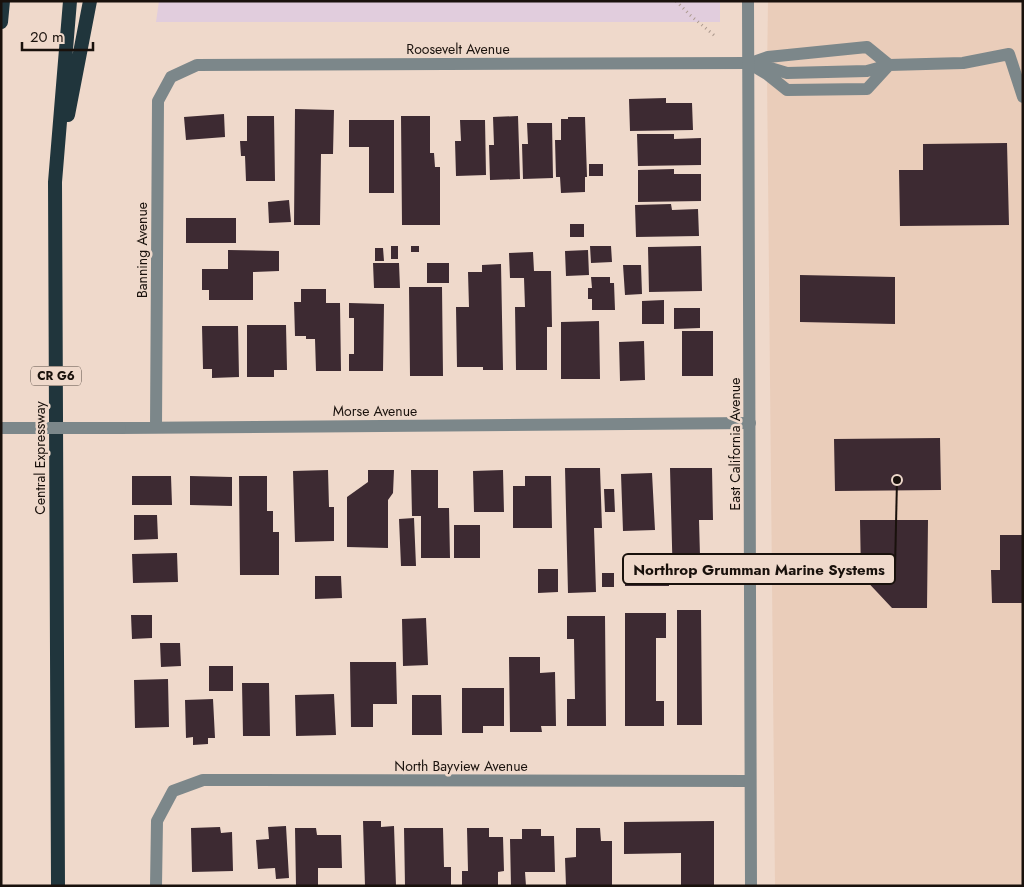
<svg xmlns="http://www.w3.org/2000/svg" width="1024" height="887" font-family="Jost,sans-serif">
<rect width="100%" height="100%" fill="#efd9cb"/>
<path fill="#e1cddd" d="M159,1H720V22H156Z"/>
<path fill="#eacdba" d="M768,1H1023V886H775L767,74Z"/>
<path fill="#3d2a32" d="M666,98V103H692L693,130L630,131L629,99Z
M295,109L334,110L333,154H321L320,225H294Z
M224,114L225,137L186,140L184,117Z
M247,116H274L275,181H246L245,156H241L240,141H247Z
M401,116H430V153H434L435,167H440V225H402Z
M518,116L520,179L490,180L489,145H494L493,117Z
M568,117H585L587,177H585V192L561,193L560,177H556L555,140H561V119H568Z
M349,120H394V193H369V147H349Z
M460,120H485L486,175L456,176L455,141H461Z
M527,123H552L553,178L523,179L522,144H528Z
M637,134H674V139L701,138V165L638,166Z
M1007,143L1009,225L900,226L899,170H923V144Z
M589,164H603V176H589Z
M674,169V174H701V201L638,202V170Z
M289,200L291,222L269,223L268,202Z
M671,204L672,210L698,209L699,236L636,237L635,205Z
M186,218H236V243H186Z
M570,224H584V237H570Z
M391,246H398V259H391Z
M411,246H419V252H411Z
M590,246H611L612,262L591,263Z
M701,246L702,291L649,292L648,247Z
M375,248H383L384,261H375Z
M228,250L279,251V271L253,272V300H209V290H202V269H228Z
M588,250L589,275L566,276L565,251Z
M533,252L534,271H551L552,327H547V370H516L515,307H525L524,278H510L509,253Z
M373,263H399L400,288H374Z
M427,263H449V283H427Z
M501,264L503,370H483V367H457L456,307H469L468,272H482V265Z
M623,265H641L642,294L625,295Z
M800,275L895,277V324L800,322Z
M591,277H610V283H614L615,310H592V299H588V288H592Z
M409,287H442L443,376H410Z
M301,289H326V303H340L341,371H316L315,339H306V336H295L294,302H301Z
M664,300V324H642V301Z
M349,303L384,304L383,371H349V354H354V318H349Z
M674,308H700V328L674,329Z
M599,321L600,379H561V322Z
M247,325H286L287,370H274V377H247Z
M202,326H238L239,377L212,378V369H203Z
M682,331H713V376H682Z
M644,341L645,380L620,381L619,342Z
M940,438L941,490L835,491L834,439Z
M565,468H600L602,528H594L596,592L568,593Z
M670,468H712L713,520H699L700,556H708V584H673Z
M328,470L329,507H334V541L295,542L293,471Z
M368,470H394L393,493L388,500V548L347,547V497L368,482Z
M411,470H438V508H449L450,558H421V516H412Z
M503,470L504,512H474L473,471Z
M652,473L655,530L623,531L621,474Z
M132,476H171L172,505H132Z
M190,476L232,477V506L190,505Z
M239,476H267V511H273V532H279V575H240Z
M525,476H551L552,528H513V486H525Z
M604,489H614L615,512H605Z
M134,515H157L158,539L134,540Z
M414,518L416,566H401L399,519Z
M860,520H928L927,608H892L861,575Z
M454,525H480V558H454Z
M1000,535H1023V603H992L991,570H1000Z
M177,553L178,582L133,583L132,554Z
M624,560H669V586H625Z
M538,569H558V592L538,593Z
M602,573H614V587H602Z
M315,576H341L342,598L315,599Z
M677,610H701L702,725H677Z
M625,613H666V638H656V701H664V726H625Z
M131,615H152V638L132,639Z
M567,616H605L606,726H567V699H575L574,639H567Z
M426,618L428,665L403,666L402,619Z
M160,643H180L181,666L161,667Z
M509,657H540V673L555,672L556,726H541L542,732H510Z
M350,662H396L397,704H373V727H351Z
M209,666H233V691H209Z
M168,679L169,727L135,728L134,680Z
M242,683H269L270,736H243Z
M462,688H504V726H483V733H462Z
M334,694L336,735L296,736L295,695Z
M412,695H441L442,735H412Z
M213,699L215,738H208V744L193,745V737L186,738L185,700Z
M363,821H381V827L394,826L396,886H365Z
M714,821V886H681V853L624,854V822Z
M286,826L289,878L276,879L275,868L258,869L256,840L269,839L268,827Z
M220,827L221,833L232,832L233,871L192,872L191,828Z
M295,828H316L317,835H341L342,868H318V886H296Z
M404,828H443L444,867H451V886H405Z
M467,828H489V837H503L504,871L498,872V886H462V871H468Z
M576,828H600L601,841H612V886H566L565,858L576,857Z
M522,829H541V836H554L555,872H525L526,886H511L510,839H522Z"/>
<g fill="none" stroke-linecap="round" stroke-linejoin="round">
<path stroke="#ab998e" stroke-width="3" stroke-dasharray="1 4" stroke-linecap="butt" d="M676,1L690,15L715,36"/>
<path stroke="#7c878a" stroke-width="12" d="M748,63L767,67L787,73L867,71L889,65L963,63L1009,54L1023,97
M751,63L768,57L867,47L889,65
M757,68L767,74L787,90L867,89L889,65"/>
<path stroke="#7c878a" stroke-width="12" d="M156,427L158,101L171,77L197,65L748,63
M120,428L750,423
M156,886L157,821L173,791L203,780L750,781"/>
<path stroke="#7c878a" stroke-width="12" d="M748,1L751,886"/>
<path stroke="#20353c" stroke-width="14" d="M1,22L3,1
M68,115L90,1
M58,886L55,182L70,1"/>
<path stroke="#7c878a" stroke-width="12" d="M1,428H120"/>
</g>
<g text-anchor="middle" stroke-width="5" stroke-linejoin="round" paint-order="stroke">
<rect fill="#efd9cb" stroke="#594d45" stroke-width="1" x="31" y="366.5" width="50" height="19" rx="4"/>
<g font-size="12" font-weight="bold" fill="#19110c">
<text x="56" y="380">CR G6</text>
</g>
<g font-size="14" fill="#19110c" stroke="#efd9cb">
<text x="458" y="54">Roosevelt Avenue</text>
<text transform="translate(142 250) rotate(-90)" y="5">Banning Avenue</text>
<text x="375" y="416">Morse Avenue</text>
<text transform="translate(735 444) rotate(-90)" y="5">East California Avenue</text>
<text transform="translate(40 458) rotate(-90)" y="5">Central Expressway</text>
<text x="461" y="771">North Bayview Avenue</text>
</g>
</g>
<path fill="none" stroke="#19110c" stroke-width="2" d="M897 480L895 569"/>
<circle fill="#19110c" stroke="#efd9cb" stroke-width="2" cx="897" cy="480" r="5"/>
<rect fill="#efd9cb" stroke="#19110c" stroke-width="2" x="623" y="554" width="272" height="30" rx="5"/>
<g font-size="15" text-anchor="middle" font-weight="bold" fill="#19110c">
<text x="759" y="575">Northrop Grumman Marine Systems</text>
</g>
<rect width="1024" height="887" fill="none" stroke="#19110c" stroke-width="5"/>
<path d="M22 42v8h71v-8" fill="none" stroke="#19110c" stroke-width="2.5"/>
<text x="30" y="42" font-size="15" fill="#19110c" stroke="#efd9cb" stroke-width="4" paint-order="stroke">20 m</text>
</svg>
